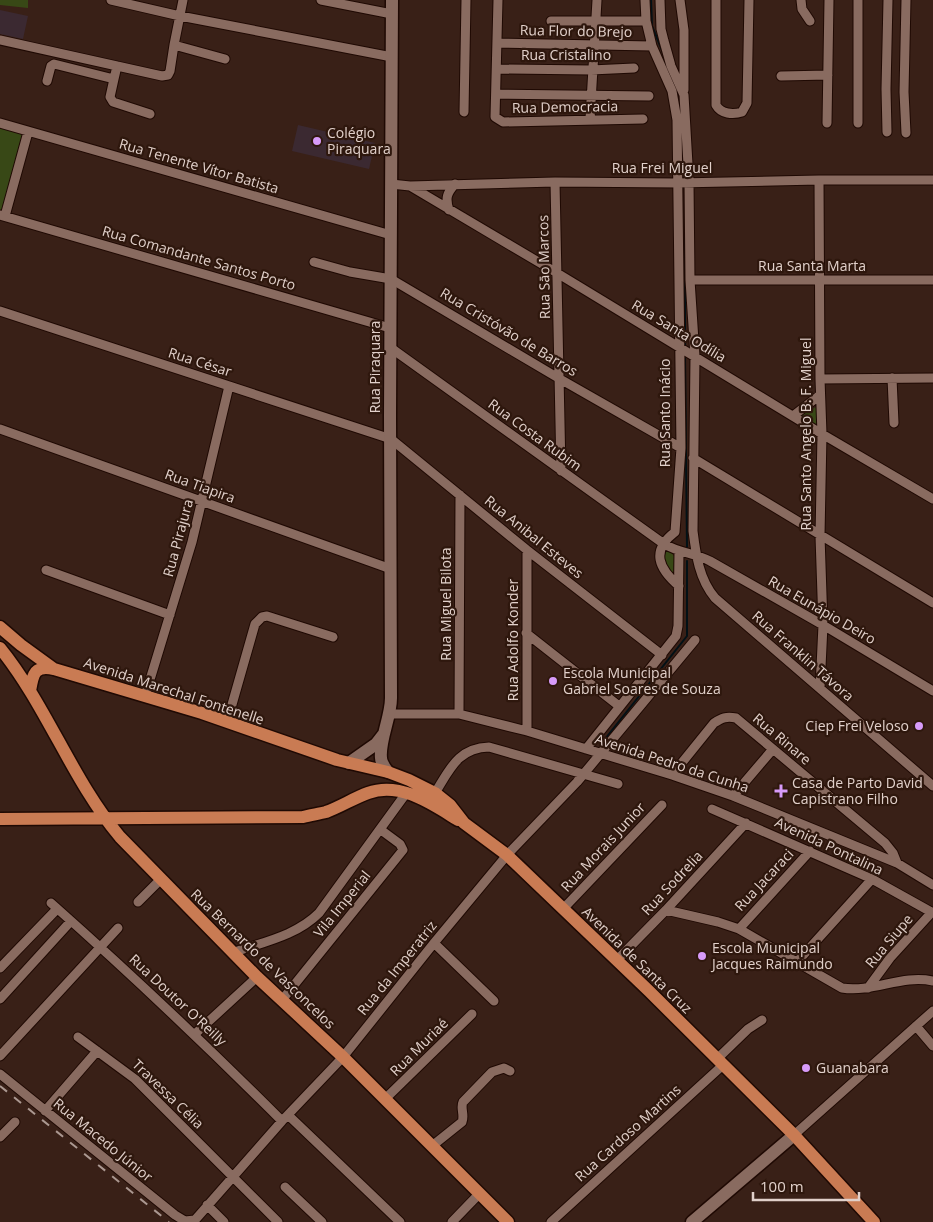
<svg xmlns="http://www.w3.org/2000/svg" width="933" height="1222" font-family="'Open Sans',sans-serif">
<rect width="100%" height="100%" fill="#392017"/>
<path fill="#3b2931" d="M0,10L28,16L23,39L0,34Z
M298,125L375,143L369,169L292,151Z"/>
<path fill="#384816" d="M0,0H28V8L0,5Z
M0,127L23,135L2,211L0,210Z
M816,407L818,427L799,416Z
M666,547L674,556L676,578C665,571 662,560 666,547Z"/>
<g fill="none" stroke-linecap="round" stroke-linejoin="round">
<path stroke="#021116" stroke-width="2" d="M651,0L652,26L664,55
M683,159L684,176
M685,187V347
M685,355L687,547
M605,739L687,636V561"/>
<g stroke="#1f0903" stroke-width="11">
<path id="minor" d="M111,0L180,16L392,57
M321,0L392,14
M498,0L495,117L503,122L643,119
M645,0L646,21L652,46L672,91L677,120L681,448L675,532
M660,0L661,29L664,41L671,66L684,95L689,182L690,280L695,356L693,531C696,555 699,579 715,598L933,786
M680,0L684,30V90
M716,0V105C721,114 733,115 742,112L747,103L749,0
M801,0L802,9L810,21
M551,21H646
M0,40L162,76L168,75L170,71L174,45L225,59
M498,43L652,46
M174,45L183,0
M498,69L591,70L634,68
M781,76L828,75
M114,79L110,97L113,102L150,114
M47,81L51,66L54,64L114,79L117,66
M497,94L649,96
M464,112L466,0
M590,119L597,0
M0,123L391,235
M827,123L829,0
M858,123V0
M887,132L886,89L888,0
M906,133L904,92L906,0
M819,180L820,379L822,434L820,536L823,625L820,688
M555,182L561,471
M391,184L410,186L555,182L678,183L819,180H933
M410,186L557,273L822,434L933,499
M449,210C445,198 447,193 455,184
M0,215L390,328
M5,216L28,132
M314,262L350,272L391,279L560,379L681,448
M690,280H933
M0,311L391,439L527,550L662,655
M391,348L664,544C679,553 695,553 710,561L823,625L933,691
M892,378L894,423
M820,379L933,378
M793,416L820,395
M0,429L391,569
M693,458L933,603
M675,532C650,551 659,569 679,586
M46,570L170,615
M526,633L619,706
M145,696L192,542L229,386
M390,714H459L527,731L672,775L733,796L897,863L933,885
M459,714L460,495
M227,722L255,624L262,617L267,616L333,637
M527,731V550
M586,749L676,636L678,626L679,552
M672,775L714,723C722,718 726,716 736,718L885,843L893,853L897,863
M435,793C450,769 458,748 489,747L618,784
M733,796L773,749
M712,809L872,879L933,913
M138,902L161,879
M51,903C130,973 207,1046 282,1121
M563,909L662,805
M666,910L718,922L739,929L842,988C873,993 902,974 933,981
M739,929L810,851
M434,943L494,1001
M232,953C263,942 296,936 319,913L407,792
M617,960L666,910L746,823
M797,962L872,879
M0,968L57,909
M868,988L890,958L932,912
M0,999L71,921
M282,1000L403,850L400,844L381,830
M916,1026L933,1046
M195,1034L257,977
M78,1037L135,1079L278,1222
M0,1056L118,928
M717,1059L748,1029L762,1020
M0,1074L175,1215L185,1221L195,1220L282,1121L343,1057L434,943L507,855L577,782L695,640
M385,1099L472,1014
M45,1111L97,1051
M288,1115L400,1222
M794,1135L933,1011
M0,1137L15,1122
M432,1146L462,1122C465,1115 460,1108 463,1102L492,1072L504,1068L510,1071
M285,1187L322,1222
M207,1205L224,1222
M452,1222L480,1193
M551,1222L723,1065"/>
</g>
<g stroke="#1f0903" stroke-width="15">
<path id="secondary" d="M349,763L376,744L383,735
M388,772C385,768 381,763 381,758C379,741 391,717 391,698L390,416L392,0
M692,1222L794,1135"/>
</g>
<g stroke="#1f0903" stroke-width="15">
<path id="primary" d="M0,627L21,645L54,669L202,713L337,760L388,772L409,780L435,793L450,805L464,823L507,855L649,991L794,1135L874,1222
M0,648C47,706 72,780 120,837L257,977L343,1057L508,1222
M30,691C33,674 34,665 54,669
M0,819L303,817C310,815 318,814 326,812C340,807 354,798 368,793C400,781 432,804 458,820"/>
</g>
<use href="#minor" stroke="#896b60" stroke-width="9"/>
<use href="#secondary" stroke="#896b60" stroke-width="12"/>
<use href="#primary" stroke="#c97b53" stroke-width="12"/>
<path stroke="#ab9891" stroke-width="2" stroke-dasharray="9 9" stroke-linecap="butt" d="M0,1086L169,1222"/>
</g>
<g fill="#d79bf9" stroke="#2e170d" stroke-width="2">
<circle cx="317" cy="141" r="5"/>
<circle cx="553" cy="681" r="5"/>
<circle cx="919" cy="726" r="5"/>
<path d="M778.5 783.5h5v5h5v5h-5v5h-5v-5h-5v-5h5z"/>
<circle cx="702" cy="956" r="5"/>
<circle cx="806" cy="1068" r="5"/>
</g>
<g text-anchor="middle" stroke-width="4.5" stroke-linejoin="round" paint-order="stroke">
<g font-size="14" fill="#e1d0ca" stroke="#2e170d">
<text transform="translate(576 31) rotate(1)" y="5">Rua Flor do Brejo</text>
<text x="566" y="60">Rua Cristalino</text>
<text transform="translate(565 107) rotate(-1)" y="5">Rua Democracia</text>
<text transform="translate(199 166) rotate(16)" y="5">Rua Tenente Vítor Batista</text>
<text x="662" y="173">Rua Frei Miguel</text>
<text transform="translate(199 258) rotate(16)" y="5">Rua Comandante Santos Porto</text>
<text x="812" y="271">Rua Santa Marta</text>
<text transform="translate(544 267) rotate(-91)" y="5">Rua Sāo Marcos</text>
<text transform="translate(679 331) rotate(31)" y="5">Rua Santa Odília</text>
<text transform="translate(509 332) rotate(31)" y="5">Rua Cristóvão de Barros</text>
<text transform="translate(200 362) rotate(18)" y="5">Rua César</text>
<text transform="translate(375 367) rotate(-90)" y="5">Rua Piraquara</text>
<text transform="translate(665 413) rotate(-90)" y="5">Rua Santo Inácio</text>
<text transform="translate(806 434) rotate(-90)" y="5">Rua Santo Angelo B. F. Miguel</text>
<text transform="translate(535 435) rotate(36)" y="5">Rua Costa Rubim</text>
<text transform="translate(200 486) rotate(20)" y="5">Rua Tiapira</text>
<text transform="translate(534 537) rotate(39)" y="5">Rua Anibal Esteves</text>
<text transform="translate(178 538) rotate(-75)" y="5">Rua Pirajura</text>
<text transform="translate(446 604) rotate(-90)" y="5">Rua Miguel Bilota</text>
<text transform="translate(822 610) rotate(30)" y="5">Rua Eunápio Deiro</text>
<text transform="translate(513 640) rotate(-90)" y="5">Rua Adolfo Konder</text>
<text transform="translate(803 656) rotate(41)" y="5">Rua Franklin Távora</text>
<text transform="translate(174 691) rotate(18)" y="5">Avenida Marechal Fontenelle</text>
<text transform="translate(782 739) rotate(40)" y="5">Rua Rinare</text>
<text transform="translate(672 763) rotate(18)" y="5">Avenida Pedro da Cunha</text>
<text transform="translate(829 846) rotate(25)" y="5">Avenida Pontalina</text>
<text transform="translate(603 847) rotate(-47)" y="5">Rua Morais Junior</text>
<text transform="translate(764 880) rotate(-47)" y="5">Rua Jacaraci</text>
<text transform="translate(672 883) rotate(-47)" y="5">Rua Sodrelia</text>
<text transform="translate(342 904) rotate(-51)" y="5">Vila Imperial</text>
<text transform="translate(889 941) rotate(-50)" y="5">Rua Siupe</text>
<text transform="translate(263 959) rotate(44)" y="5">Rua Bernardo de Vasconcelos</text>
<text transform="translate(637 960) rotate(44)" y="5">Avenida de Santa Cruz</text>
<text transform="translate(397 968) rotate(-51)" y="5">Rua da Imperatriz</text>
<text transform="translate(178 1000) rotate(43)" y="5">Rua Doutor O'Reilly</text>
<text transform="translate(419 1047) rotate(-45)" y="5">Rua Muriaé</text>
<text transform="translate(168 1094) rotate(44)" y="5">Travessa Célia</text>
<text transform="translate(628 1133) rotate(-42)" y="5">Rua Cardoso Martins</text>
<text transform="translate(103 1140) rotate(39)" y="5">Rua Macedo Júnior</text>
</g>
<g font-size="14" fill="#e1d0ca" stroke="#2e170d" text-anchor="start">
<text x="327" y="138">Colégio<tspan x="327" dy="16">Piraquara</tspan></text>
<text x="563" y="678">Escola Municipal<tspan x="563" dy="16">Gabriel Soares de Souza</tspan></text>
<text x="909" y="731" text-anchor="end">Ciep Frei Veloso</text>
<text x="792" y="788">Casa de Parto David<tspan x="792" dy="16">Capistrano Filho</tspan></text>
<text x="712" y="953">Escola Municipal<tspan x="712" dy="16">Jacques Raimundo</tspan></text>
<text x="816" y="1073">Guanabara</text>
</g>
</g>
<path d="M753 1192v8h106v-8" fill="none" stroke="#e1d0ca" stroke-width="2.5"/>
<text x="760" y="1192" font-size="15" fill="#e1d0ca" stroke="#2e170d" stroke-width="4" paint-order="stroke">100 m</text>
</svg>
